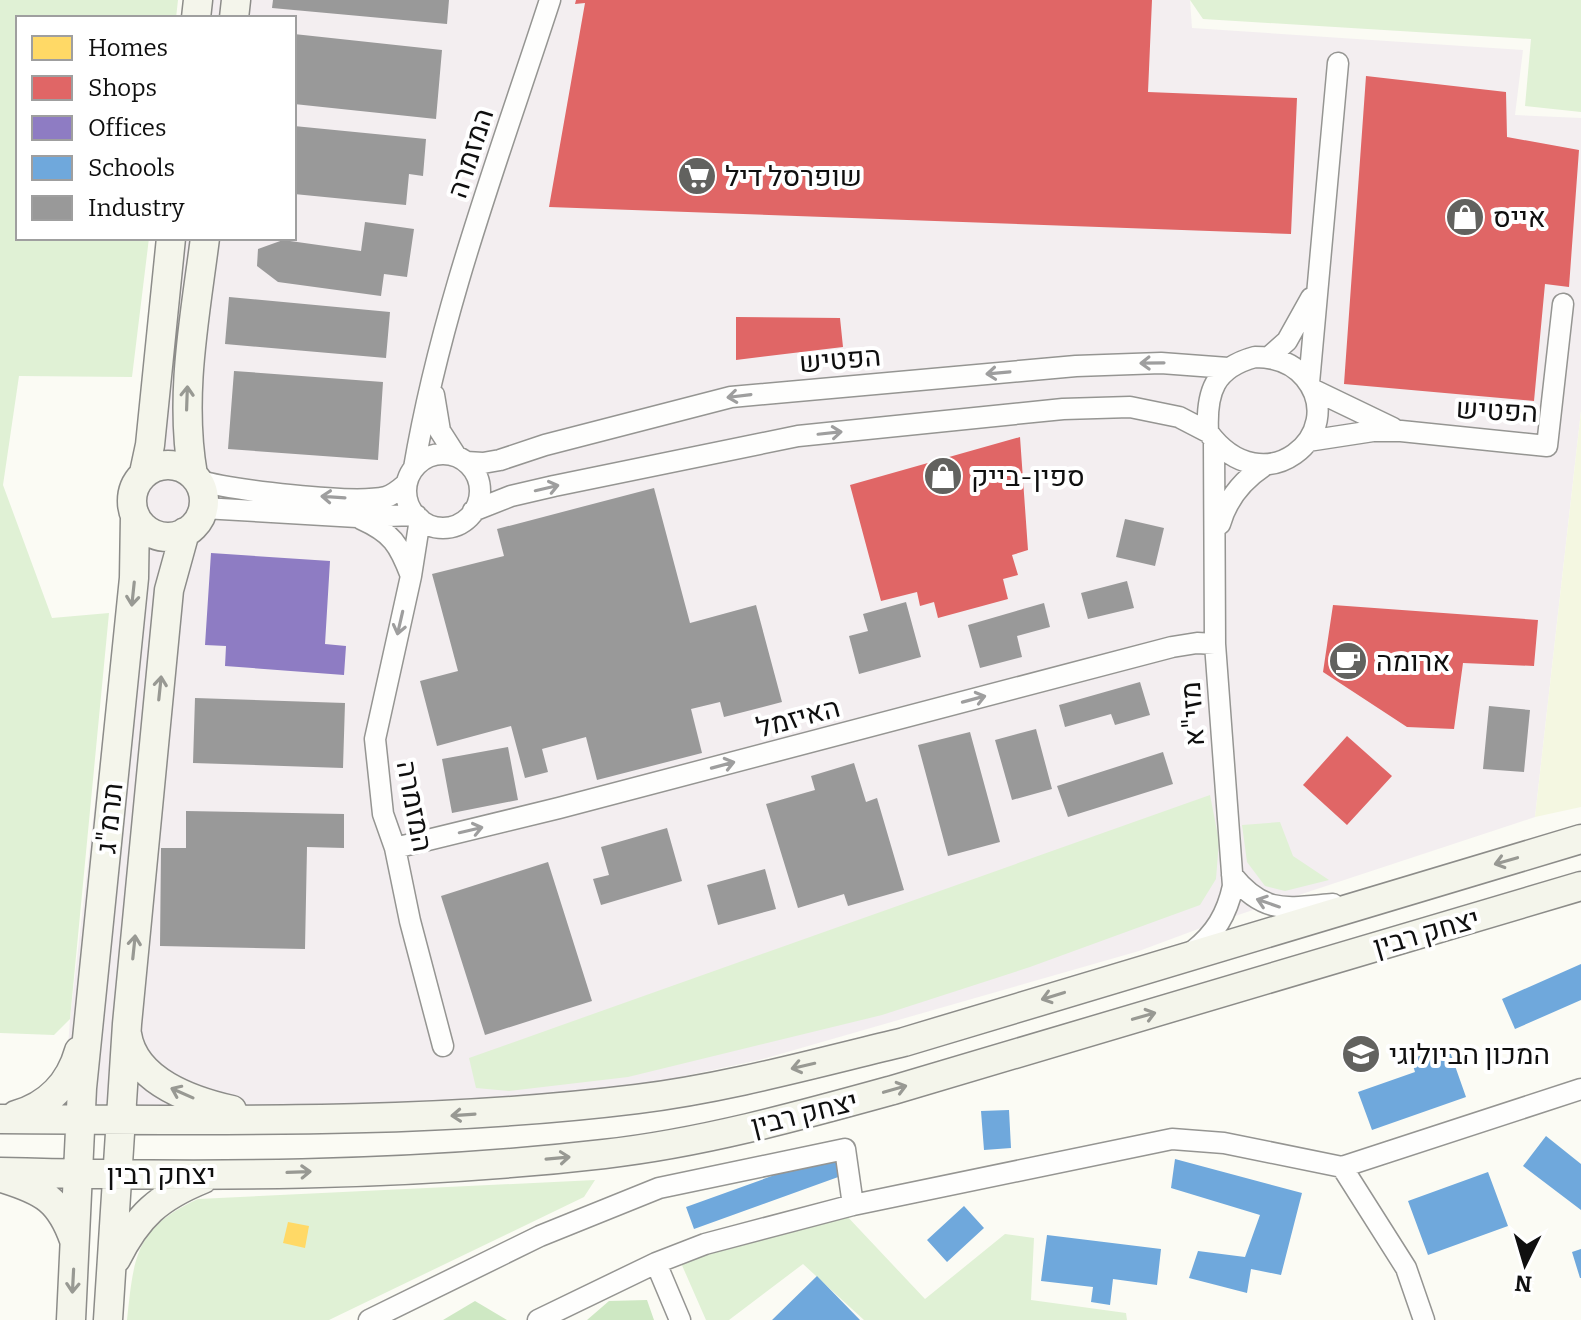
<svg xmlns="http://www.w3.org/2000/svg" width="1581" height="1320" font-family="Bitter,Heebo,serif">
<rect width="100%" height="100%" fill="#fbfbf4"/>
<path fill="#f3eef0" d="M187,0H1190L1192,28L1523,50L1515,115L1581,118V411L1535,817L1217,922L1139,951L759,1060L638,1086L526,1100L373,1111L64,1103L70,1019L160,238H294V18H185Z"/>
<path fill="#f4f7e1" d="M1581,411V807L1535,817Z"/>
<path fill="#e0f1d5" d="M0,0H178L176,18H18V238H149L132,377L19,376L3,485L52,618L109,613L70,1019L54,1035L0,1033Z
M1190,0H1581V112L1525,106L1531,39L1203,19Z
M1210,795L1219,841L1216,879L1200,905L1030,967L882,1015L628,1077L509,1091L476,1088L469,1058Z
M1280,822L1293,856L1329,880L1285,891L1265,886L1247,862L1242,825Z
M595,1180L584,1197L329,1320H127C134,1256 135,1228 198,1199Z
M844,1213L925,1299L1005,1234L1034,1238L1031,1300L1126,1313L1127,1320H864L803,1264L729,1320H706L681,1263L749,1240Z"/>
<path fill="#cee8c3" d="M647,1300L654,1320H587L609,1301Z
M475,1301L507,1320H443Z"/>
<path fill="#ffd966" d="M288,1222L309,1226L305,1248L283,1243Z"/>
<path fill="#e06666" d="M576,0H1152L1148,92L1297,98L1291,234L549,207L585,3L575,4Z
M1366,76L1506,92L1507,137L1579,150L1569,287L1545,284L1534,401L1344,384Z
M736,317L840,318L843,347L736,360Z
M1020,437L1028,550L1012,555L1018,575L1003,579L1008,599L938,618L934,602L920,606L917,592L881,601L850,485Z
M1333,605L1538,620L1534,666L1463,663L1454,729L1407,727L1323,672Z
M1347,736L1392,776L1347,825L1303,785Z"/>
<path fill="#8e7cc3" d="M211,553L330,561L325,644L346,646L344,675L225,666L226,646L205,645Z"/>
<path fill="#6fa8dc" d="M1581,964V1000L1515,1029L1502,999Z
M1448,1046L1466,1097L1372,1130L1358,1092L1415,1072L1411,1059Z
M1009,1110L1011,1148L984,1150L981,1111Z
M1546,1136L1581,1164V1210L1523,1166Z
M833,1154L841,1176L694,1229L686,1207Z
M1175,1159L1302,1193L1281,1275L1251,1269L1247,1293L1189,1278L1198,1251L1245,1257L1260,1215L1171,1188Z
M1488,1172L1508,1226L1428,1255L1408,1201Z
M964,1206L984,1228L947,1262L927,1240Z
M1047,1235L1161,1249L1157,1285L1113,1279L1110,1305L1091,1302L1093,1287L1041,1281Z
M1581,1249V1278H1580L1572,1252Z
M817,1276L860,1320H772Z"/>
<path fill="#999" d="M273,0H449L447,24L272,8Z
M294,34L442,50L436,119L294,104Z
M294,126L426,139L423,176L409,174L406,205L294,194Z
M365,222L414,229L407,277L384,274L381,296L278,282L257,266L258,249L283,240L361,251Z
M229,297L390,312L386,358L225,344Z
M234,371L383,382L378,460L228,449Z
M654,488L690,623L756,605L782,702L724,717L720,702L691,709L702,753L597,780L586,737L542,749L548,772L525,778L511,726L437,746L420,681L458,671L432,574L504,556L497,529Z
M1125,519L1164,528L1155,566L1116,557Z
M1127,581L1134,608L1088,619L1081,593Z
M906,602L921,657L859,674L849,636L868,631L863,614Z
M1044,603L1050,627L1017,636L1022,657L980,668L968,625Z
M1140,682L1150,715L1115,725L1111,714L1065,727L1059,705Z
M195,698L345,703L343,768L193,763Z
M1489,706L1530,710L1524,772L1483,769Z
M1036,729L1052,789L1012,800L995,740Z
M970,732L1000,842L948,856L918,745Z
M508,747L518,800L452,813L442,759Z
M1163,752L1173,784L1068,817L1057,786Z
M854,763L866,802L877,798L904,890L848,906L844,894L798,908L766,804L815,790L811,776Z
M186,811L344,814V848L307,847L305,949L160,946L161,848H186Z
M667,828L682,881L601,905L593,879L609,875L601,847Z
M548,862L592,1001L485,1035L441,896Z
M765,869L776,909L718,925L707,885Z"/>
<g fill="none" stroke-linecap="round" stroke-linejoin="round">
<g stroke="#959592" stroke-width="23">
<path id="street" d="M1255,357C1275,357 1292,362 1305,378C1350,433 1264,508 1208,432C1206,392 1214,368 1255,357Z
M1269,357L1287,341L1311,298
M1309,383L1338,63
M1312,389L1393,428
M434,395L440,431L456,456
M1308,441L1373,431H1401L1547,446L1563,304
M406 491a37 37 0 1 1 74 0a37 37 0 1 1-74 0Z
M466,462L483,463L500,460L545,445L731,397L1076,366L1161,363L1228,368
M414,468C441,308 500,154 550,0
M197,480C231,490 353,505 386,497C395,494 400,489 407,483
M203,508L357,517L416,515
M473,511L511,496L554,486L798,436L1063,409L1130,407L1179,417L1208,432
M361,519C392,533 399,544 411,576
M420,519L411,576L375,739L383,814L395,848L410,921L443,1046
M1220,524C1227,499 1243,480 1264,466
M395,848L559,808L1172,647L1197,643L1215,644
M1232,875C1264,915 1287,908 1333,904
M1193,951C1215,934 1227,914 1233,886L1215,644L1214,441
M1342,1167L1406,1268L1424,1320
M656,1263L680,1320
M369,1320L540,1236L659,1188L845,1149L853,1205L1172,1139L1224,1143L1342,1167L1581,1089
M538,1320L656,1263L705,1244L853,1205"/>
</g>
<g stroke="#8c8c89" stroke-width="31">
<path id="secondary" d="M196,18L198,0
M234,18L236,0
M132 501a36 36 0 1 1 72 0a36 36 0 1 1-72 0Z
M144,473L150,445L171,238
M193,475C179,396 195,317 205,238
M127,1034C134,1081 192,1101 232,1110
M16,1115C48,1106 70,1083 79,1051
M0,1119C212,1120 426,1125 637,1099C727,1088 816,1063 904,1042L1581,839
M0,1172C201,1177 404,1177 604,1154C702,1143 799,1116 893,1090L1581,886
M5,1179C43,1191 60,1200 74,1240
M116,1259C138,1215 159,1197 203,1179
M71,1320L82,1088L134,578L135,516
M108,1320L127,1024L169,590L185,532"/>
</g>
<use href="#street" stroke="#fefefd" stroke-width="20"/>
<use href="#secondary" stroke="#f4f5eb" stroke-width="28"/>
</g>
<defs><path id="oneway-shaft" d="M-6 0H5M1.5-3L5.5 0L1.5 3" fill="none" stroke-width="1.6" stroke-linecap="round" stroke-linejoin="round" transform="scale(2)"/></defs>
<g stroke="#9e9e9e">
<use href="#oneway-shaft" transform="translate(1152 363) rotate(179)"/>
<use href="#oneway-shaft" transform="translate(998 373) rotate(175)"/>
<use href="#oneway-shaft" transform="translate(739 396) rotate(173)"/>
<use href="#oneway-shaft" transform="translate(830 433) rotate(-6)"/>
<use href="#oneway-shaft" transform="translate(547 488) rotate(-13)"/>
<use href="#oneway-shaft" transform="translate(333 497) rotate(-176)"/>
<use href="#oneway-shaft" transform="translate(400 623) rotate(103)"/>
<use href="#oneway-shaft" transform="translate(974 699) rotate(-15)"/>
<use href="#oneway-shaft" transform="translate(723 765) rotate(-15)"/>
<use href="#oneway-shaft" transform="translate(471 830) rotate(-13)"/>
<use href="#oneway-shaft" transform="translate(1268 903) rotate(-161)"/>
</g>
<g stroke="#989993">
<use href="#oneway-shaft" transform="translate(187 398) rotate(-88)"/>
<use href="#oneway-shaft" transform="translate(133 594) rotate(96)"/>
<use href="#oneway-shaft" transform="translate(160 688) rotate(-84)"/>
<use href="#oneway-shaft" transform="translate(1506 861) rotate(164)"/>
<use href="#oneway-shaft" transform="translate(134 947) rotate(-84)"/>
<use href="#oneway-shaft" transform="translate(1053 996) rotate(163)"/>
<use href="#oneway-shaft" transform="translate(1144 1016) rotate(-16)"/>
<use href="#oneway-shaft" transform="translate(803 1066) rotate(167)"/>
<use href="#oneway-shaft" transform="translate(895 1089) rotate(-16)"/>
<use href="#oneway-shaft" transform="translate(182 1093) rotate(-156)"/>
<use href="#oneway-shaft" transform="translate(463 1115) rotate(176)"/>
<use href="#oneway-shaft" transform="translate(558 1158) rotate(-5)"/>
<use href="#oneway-shaft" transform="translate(299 1172) rotate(-2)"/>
<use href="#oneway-shaft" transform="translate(73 1281) rotate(93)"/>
</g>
<defs>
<g id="supermarket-disc" transform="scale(2)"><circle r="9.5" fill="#62625f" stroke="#fff"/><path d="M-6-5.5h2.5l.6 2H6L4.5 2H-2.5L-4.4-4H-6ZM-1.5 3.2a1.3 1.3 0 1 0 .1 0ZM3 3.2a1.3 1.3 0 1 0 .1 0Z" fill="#fff"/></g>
<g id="shop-disc" transform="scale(2)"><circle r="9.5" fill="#62625f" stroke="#fff"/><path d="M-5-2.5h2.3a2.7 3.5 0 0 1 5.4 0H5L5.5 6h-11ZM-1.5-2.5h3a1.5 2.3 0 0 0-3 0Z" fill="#fff"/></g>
<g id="cafe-disc" transform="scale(2)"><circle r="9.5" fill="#62625f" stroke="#fff"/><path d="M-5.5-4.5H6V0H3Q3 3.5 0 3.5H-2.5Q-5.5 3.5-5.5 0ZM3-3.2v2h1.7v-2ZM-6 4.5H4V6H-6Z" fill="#fff"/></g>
<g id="university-disc" transform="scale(2)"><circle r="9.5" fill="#62625f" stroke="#fff"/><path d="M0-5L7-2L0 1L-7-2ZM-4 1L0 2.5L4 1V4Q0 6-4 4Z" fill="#fff"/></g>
</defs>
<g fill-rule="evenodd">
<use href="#supermarket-disc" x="697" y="176"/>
<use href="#shop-disc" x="1465" y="217"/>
<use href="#shop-disc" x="943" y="476"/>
<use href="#cafe-disc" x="1348" y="661"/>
<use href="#university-disc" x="1361" y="1054"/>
</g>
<g text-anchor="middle" stroke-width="8" stroke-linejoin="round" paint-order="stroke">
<g font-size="28" fill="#0f0f0f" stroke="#fff">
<text transform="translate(470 153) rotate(-72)" y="10">המזמרה</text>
<text transform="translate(840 359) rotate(-5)" y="10">הפטיש</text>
<text transform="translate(1497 410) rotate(3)" y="10">הפטיש</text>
<text transform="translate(1192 714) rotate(-94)" y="10">מזי"א</text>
<text transform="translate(798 717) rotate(-15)" y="10">האיזמל</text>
<text transform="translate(415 806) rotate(79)" y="10">המזמרה</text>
<text transform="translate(109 818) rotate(-84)" y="10">תרמ"ג</text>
<text transform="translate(1426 932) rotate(-16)" y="10">יצחק רבין</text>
<text transform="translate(804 1113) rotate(-14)" y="10">יצחק רבין</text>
<text x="161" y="1184">יצחק רבין</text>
</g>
<g font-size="28" fill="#0f0f0f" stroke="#fff" text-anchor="start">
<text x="725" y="186">שופרסל דיל</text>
<text x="1493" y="227">אייס</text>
<text x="971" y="486">ספין-בייק</text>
<text x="1376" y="671">ארומה</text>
<text x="1389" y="1064">המכון הביולוגי</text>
</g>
</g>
<rect x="16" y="16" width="280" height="224" fill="#ffffff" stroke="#9f9f9f" stroke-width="2"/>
<rect x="32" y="36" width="40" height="24" fill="#ffd966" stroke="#9f9f9f" stroke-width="2"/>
<text x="88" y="56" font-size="24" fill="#0f0f0f">Homes</text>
<rect x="32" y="76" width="40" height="24" fill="#e06666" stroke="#9f9f9f" stroke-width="2"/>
<text x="88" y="96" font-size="24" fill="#0f0f0f">Shops</text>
<rect x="32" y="116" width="40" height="24" fill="#8e7cc3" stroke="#9f9f9f" stroke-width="2"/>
<text x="88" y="136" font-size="24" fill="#0f0f0f">Offices</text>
<rect x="32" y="156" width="40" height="24" fill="#6fa8dc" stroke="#9f9f9f" stroke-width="2"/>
<text x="88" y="176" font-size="24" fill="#0f0f0f">Schools</text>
<rect x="32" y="196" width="40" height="24" fill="#999999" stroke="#9f9f9f" stroke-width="2"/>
<text x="88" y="216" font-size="24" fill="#0f0f0f">Industry</text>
<g transform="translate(1525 1264) rotate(185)" stroke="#ffffff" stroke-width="6" paint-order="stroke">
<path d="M0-6L14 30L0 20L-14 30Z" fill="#0f0f0f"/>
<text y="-12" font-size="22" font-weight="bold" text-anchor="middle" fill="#0f0f0f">N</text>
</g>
</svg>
